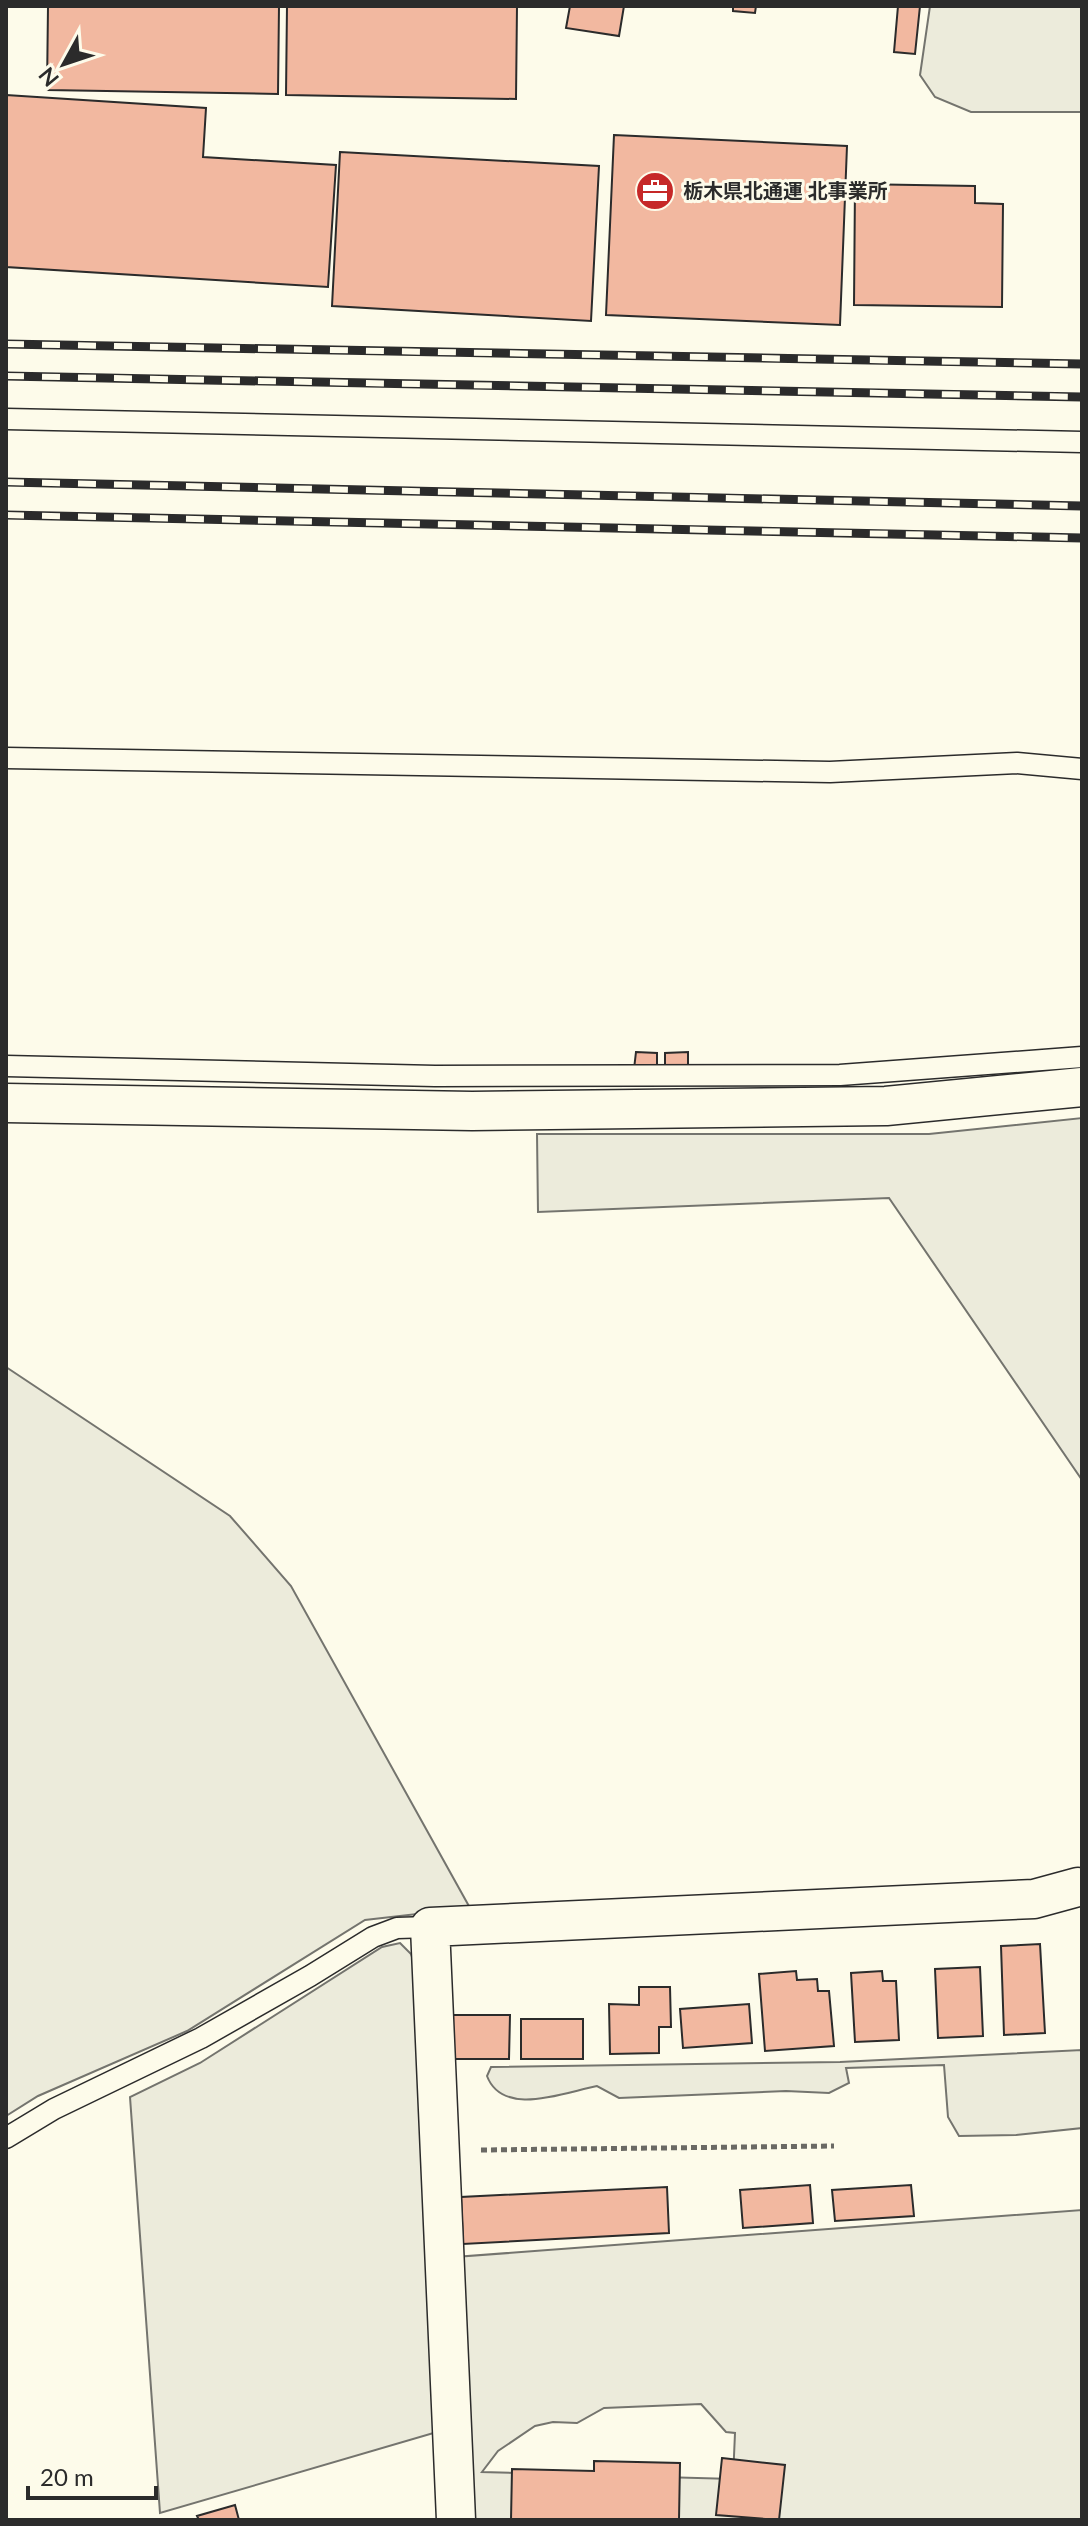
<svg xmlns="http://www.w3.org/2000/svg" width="1088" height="2526" font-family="Lato,'Noto Sans JP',sans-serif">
<rect width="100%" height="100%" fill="#fdfbea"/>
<path fill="#ecebdb" stroke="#74746e" stroke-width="2" fill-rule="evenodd" d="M930,6H1082V112H971L935,97L920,75Z
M1082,1118V1480L889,1198L538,1212L537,1134H929Z
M6,1367L230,1516L291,1586L470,1908L365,1920L187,2031L38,2096L6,2116Z
M400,1943L411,1954L417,1972L437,2432L160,2513L130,2097L200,2063L382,1947Z
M1082,2050V2128L1016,2135L959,2136L948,2117L944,2065L846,2068L849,2083L829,2093L786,2091L619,2098L597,2086C565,2092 503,2118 487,2076L491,2067L840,2062Z
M1082,2210V2520H464L455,2257ZM701,2404L726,2432L735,2433L733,2479L482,2472L498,2451L535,2426L553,2422L577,2423L604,2408Z"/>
<path fill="#f2b8a0" stroke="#2b2b2b" stroke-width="2" d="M48,6H279L278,94L47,90Z
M287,6H517L516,99L286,95Z
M570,6H624L619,36L566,28Z
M733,6H756L755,13L733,11Z
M898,6H920L915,54L894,52Z
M6,95L206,108L203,157L336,165L328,287L6,267Z
M614,135L847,146L840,325L606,315Z
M340,152L599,166L591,321L332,306Z
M855,184L975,186V203L1003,204L1002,307L854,305Z
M636,1052L657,1053V1071L634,1069Z
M688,1052V1071H665V1053Z
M1040,1944L1045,2033L1004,2035L1001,1946Z
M980,1967L983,2036L938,2038L935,1969Z
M796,1971L797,1980L817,1979L818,1991H829L834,2046L765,2051L759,1974Z
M882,1971L883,1981H896L899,2040L855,2042L851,1973Z
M639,1987H670L671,2027H659V2053L610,2054L609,2004L639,2005Z
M749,2004L752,2043L683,2048L680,2009Z
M449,2015H510L509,2059H449Z
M521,2019H583V2059H521Z
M810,2185L813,2223L743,2228L740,2190Z
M911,2185L914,2216L835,2221L832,2190Z
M667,2187L669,2233L463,2244L461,2197Z
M722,2458L785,2465L779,2520L716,2515Z
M594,2461L680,2463L679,2520H511L512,2469L594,2471Z
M235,2505L239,2520H199L197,2516Z"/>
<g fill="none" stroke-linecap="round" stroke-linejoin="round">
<g stroke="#2b2b2b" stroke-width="23">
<path id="lane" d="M6,419L1082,442
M6,758L830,772L1017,763L1082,769
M6,1066L435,1076L840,1075L1082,1057
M6,2138L54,2109L201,2038L310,1976L373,1937L397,1928L430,1927"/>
</g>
<g stroke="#2b2b2b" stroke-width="41">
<path id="street" d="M6,1103L472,1111L886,1106L1082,1087
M456,2520L430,1927L1034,1899L1078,1887"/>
</g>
<path stroke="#6a6964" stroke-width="5" stroke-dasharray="6 4" stroke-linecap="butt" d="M481,2150L834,2146"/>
<use href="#lane" stroke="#fdfbea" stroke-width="20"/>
<use href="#street" stroke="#fdfbea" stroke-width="38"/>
<g stroke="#2b2b2b" stroke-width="9">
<path id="rail" d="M6,344L1082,364
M6,376L1082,397
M6,482L1082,506
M6,515L1082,538"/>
</g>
<use href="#rail" stroke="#fdfbea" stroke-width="6" stroke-dasharray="18" stroke-linecap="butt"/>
</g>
<defs>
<g id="office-disc" transform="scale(2)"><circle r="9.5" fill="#c62828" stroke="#fdfbea"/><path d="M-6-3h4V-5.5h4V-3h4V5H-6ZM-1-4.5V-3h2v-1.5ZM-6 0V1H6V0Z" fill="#fff"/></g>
</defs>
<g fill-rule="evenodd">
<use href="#office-disc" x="655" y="191"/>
</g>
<g text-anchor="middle" stroke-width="6" stroke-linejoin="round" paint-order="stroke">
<g font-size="20" font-weight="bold" fill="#2b2b2b" stroke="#fdfbea" text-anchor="start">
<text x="683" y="198">栃木県北通運 北事業所</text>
</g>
</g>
<rect width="1088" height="2526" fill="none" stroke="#2b2b2b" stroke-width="16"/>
<g transform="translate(64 64) rotate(230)" stroke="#fdfbea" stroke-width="6" paint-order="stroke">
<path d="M0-6L14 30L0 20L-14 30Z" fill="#2b2b2b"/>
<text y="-12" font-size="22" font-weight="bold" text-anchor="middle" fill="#2b2b2b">N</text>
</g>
<path d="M28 2486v12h128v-12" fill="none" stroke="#2b2b2b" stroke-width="4"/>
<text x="40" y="2486" font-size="24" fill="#2b2b2b" stroke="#fdfbea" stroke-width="6" paint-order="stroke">20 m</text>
</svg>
